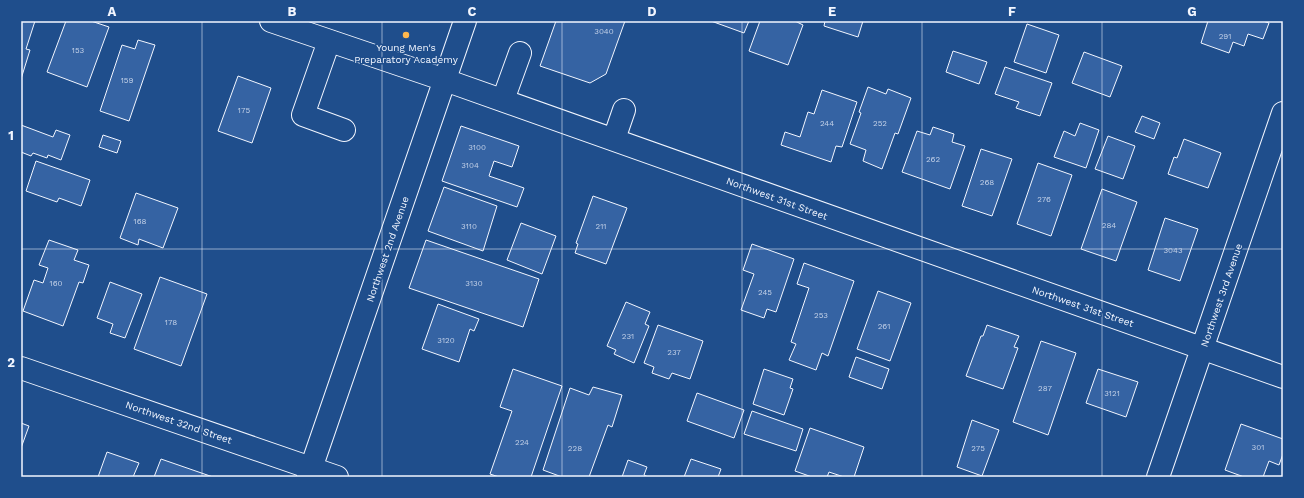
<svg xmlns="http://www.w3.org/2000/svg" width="1304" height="498" font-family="'Work Sans',sans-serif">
<rect width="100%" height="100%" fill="#1f4e8c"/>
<path fill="#3563a3" stroke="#f2f6ff" d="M21,21H35L26,49L30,50L21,79Z
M66,21H91L109,27L87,87L47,72Z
M556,21H625L606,74L590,83L540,66Z
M711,21H749L744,33Z
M760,21H795L803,25L788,65L749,51Z
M825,21H863L858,37L824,26Z
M1208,21H1263L1269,23L1263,39L1248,34L1244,46L1233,42L1229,53L1201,43Z
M1027,24L1059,35L1046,73L1014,62Z
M138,40L155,45L129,121L100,111L122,45L135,49Z
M953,51L987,62L979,84L946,72Z
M1084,52L1122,66L1110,97L1072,83Z
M1005,67L1052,83L1040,116L1016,108L1019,102L995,94Z
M238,76L271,88L252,143L218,131Z
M868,87L886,94L888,89L911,98L898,134L895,133L882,169L863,161L866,150L850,144L861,113L859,112Z
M822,90L857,102L842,147L836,146L831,162L781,145L785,132L800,137L808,112L814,114Z
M1142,116L1160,123L1154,139L1135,132Z
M1080,123L1099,130L1086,168L1054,157L1064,131L1075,136Z
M21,125L53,137L56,130L70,135L61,160L48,155L47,158L33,153L31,156L21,152Z
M461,126L519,146L512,167L494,161L489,176L524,188L517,207L442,181Z
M933,127L954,134L952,142L965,146L950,189L902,172L917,131L930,135Z
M103,135L121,141L117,153L99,147Z
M1108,136L1135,146L1123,179L1095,169Z
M1184,139L1221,153L1208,188L1168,174L1174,157L1177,158Z
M981,149L1012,159L992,216L962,206Z
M36,161L90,180L81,206L59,198L57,202L26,191Z
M1038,163L1072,175L1051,236L1017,224Z
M444,187L497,206L483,251L428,231Z
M1102,189L1137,202L1116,261L1081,249Z
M136,193L178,208L163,248L139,239L138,245L120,238Z
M593,196L627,208L606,264L575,253L578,244L576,243Z
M1165,218L1198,229L1180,281L1148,270Z
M521,223L556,236L542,274L507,260Z
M49,240L78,250L74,260L89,265L83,283L79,282L63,326L23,311L34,280L43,283L48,268L39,265Z
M426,240L539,279L523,327L409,288Z
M752,244L794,259L776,312L767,309L764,318L741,310L754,274L743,270Z
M804,263L854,281L828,356L822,353L816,370L789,360L796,344L791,342L809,288L797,284Z
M160,277L207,294L181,366L134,349Z
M110,282L142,294L125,338L110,333L113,324L97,318Z
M878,291L911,303L890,361L857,349Z
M626,302L650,312L645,324L649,326L634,363L614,354L616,350L607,346Z
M438,304L479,319L474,331L470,329L459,362L422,349Z
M658,325L703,341L690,379L672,373L669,379L652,373L654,367L644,363Z
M987,325L1019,336L1014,347L1018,348L1003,389L966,376L981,336H983Z
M1041,341L1076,353L1048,435L1013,422Z
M856,357L889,369L882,389L849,377Z
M513,369L562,386L531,477H499L490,474L512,411L500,407Z
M764,369L793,379L790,388L793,389L784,415L753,404Z
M1098,369L1138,382L1126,417L1086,403Z
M593,387L622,395L612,427L608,425L589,477H562L543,470L570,388L589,395Z
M697,393L744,410L734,438L687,421Z
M752,411L803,429L796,451L744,434Z
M972,420L999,430L982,476L957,467Z
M21,423L29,426L21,448Z
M1241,424L1283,439V454L1279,465L1269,461L1263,477H1244L1225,470Z
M810,428L864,447L854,477H844L829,472L827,477H812L795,471Z
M107,452L139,463L133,477H98Z
M161,459L213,477H154Z
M691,459L721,469L718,477H684Z
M628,460L647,467L644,475L648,477H622Z"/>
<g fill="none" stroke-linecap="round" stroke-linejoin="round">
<g stroke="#f2f6ff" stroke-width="24">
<path id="minor" d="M271,21L445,80L1283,377
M329,41L303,115L344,130
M503,100L520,53
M614,139L624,110
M21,368L337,477
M308,477L465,21
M1158,477L1283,113"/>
</g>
<use href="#minor" stroke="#1f4e8c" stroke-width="22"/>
</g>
<path fill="none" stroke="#f2f6ff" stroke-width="1" stroke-opacity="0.55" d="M202,21V477M382,21V477M562,21V477M742,21V477M922,21V477M1102,21V477M21,249H1283"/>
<circle fill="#ffb74d" stroke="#1f4e8c" stroke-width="1.5" cx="406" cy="35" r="4"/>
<g text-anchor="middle" stroke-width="3" stroke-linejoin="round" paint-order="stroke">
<g font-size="8" fill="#c3d1e8">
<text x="604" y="34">3040</text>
<text x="1225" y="39">291</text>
<text x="78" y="53">153</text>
<text x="127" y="83">159</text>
<text x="244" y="113">175</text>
<text x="827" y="126">244</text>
<text x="880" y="126">252</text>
<text x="477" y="150">3100</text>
<text x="933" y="162">262</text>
<text x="470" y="168">3104</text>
<text x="987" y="185">268</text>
<text x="1044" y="202">276</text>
<text x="140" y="224">168</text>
<text x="1109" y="228">284</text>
<text x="469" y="229">3110</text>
<text x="601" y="229">211</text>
<text x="1173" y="253">3043</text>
<text x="56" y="286">160</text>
<text x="474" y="286">3130</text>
<text x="765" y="295">245</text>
<text x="821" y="318">253</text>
<text x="171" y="325">178</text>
<text x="884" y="329">261</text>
<text x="628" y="339">231</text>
<text x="446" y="343">3120</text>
<text x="674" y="355">237</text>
<text x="1045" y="391">287</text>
<text x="1112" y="396">3121</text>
<text x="522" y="445">224</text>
<text x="1258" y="450">301</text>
<text x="575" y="451">228</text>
<text x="978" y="451">275</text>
</g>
<g font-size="10" fill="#f2f6ff" stroke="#1f4e8c">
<text x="406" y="51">Young Men's<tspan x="406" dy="12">Preparatory Academy</tspan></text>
</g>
<g font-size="10" fill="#f2f6ff" stroke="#1f4e8c">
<text transform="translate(777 198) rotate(20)" y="4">Northwest 31st Street</text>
<text transform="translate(387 249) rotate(-71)" y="4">Northwest 2nd Avenue</text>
<text transform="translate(1221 295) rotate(-71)" y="4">Northwest 3rd Avenue</text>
<text transform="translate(1083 306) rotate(19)" y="4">Northwest 31st Street</text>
<text transform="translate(179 422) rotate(19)" y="4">Northwest 32nd Street</text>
</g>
</g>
<rect width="1304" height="498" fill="none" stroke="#1f4e8c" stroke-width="44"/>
<rect x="22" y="22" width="1260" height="454" fill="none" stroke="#f2f6ff" stroke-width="1.5"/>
<g font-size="13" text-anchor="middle" font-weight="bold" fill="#f2f6ff">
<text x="112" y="16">A</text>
<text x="292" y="16">B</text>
<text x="472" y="16">C</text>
<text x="652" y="16">D</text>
<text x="832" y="16">E</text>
<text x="1012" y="16">F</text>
<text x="1192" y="16">G</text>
<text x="11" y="140">1</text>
<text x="11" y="367">2</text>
</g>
</svg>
